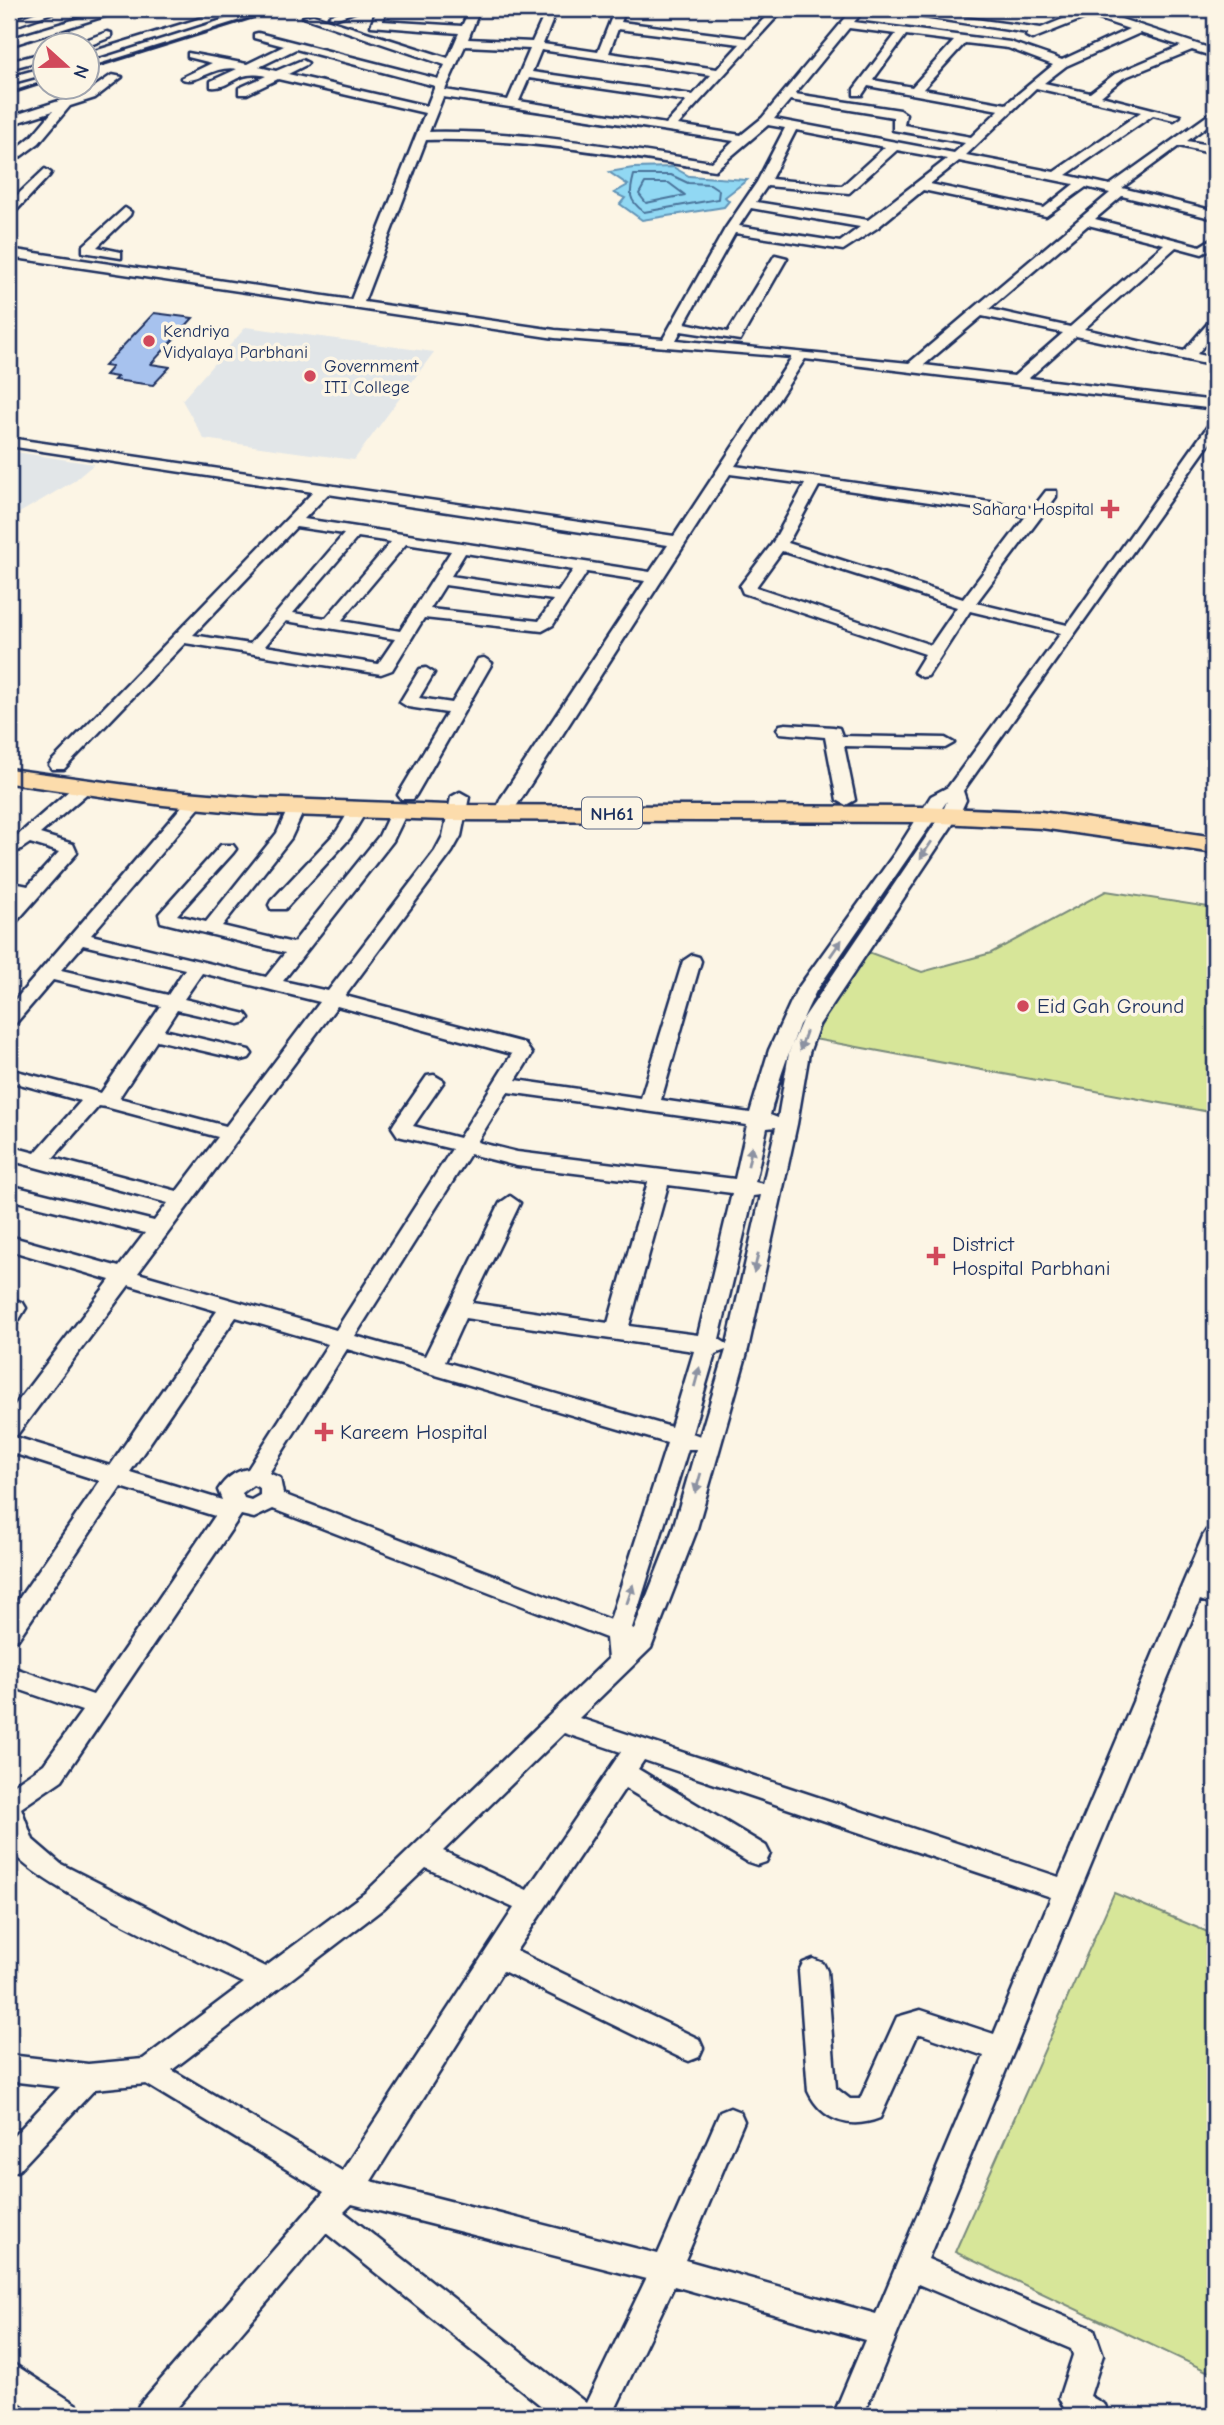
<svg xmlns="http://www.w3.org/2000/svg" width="1224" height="2425" font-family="'Comic Neue',sans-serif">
<rect width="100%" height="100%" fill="#fcf5e5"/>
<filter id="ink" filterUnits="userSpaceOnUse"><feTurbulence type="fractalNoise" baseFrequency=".0143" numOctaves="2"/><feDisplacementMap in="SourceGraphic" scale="14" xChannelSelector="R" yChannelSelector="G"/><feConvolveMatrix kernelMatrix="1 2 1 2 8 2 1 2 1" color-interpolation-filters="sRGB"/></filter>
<g filter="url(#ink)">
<path fill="#e2e6e8" d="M246,327L434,352L354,460L204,439L182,400Z
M9,451L94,464L74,481L9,519Z"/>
<path fill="#d7e699" stroke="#798a7c" stroke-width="2" d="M1106,891L1215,908V1113L814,1039L860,949L922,972L991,953Z
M1114,1893L1215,1935V2375L955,2252Z"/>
<path fill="#91d8f3" stroke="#6294b7" stroke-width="2" d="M673,167L689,176L747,180L725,197L729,201L724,207L642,220L620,204L625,198L614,193L628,185L609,172L633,168Z"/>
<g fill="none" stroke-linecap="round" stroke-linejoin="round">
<path stroke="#4a739a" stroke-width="2" d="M634,175H671L688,183L710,184L719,190L718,199L644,212C628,200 629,194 634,175Z
M645,183H669L685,195L646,203L639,194Z"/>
</g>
<path fill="#a7c2ee" stroke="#1b2f5e" stroke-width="2" d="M154,313L193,318L151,364L170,367L153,385L114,380L117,377L105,375L112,367L104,366Z"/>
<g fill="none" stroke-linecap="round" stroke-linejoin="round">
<g stroke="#1b2f5e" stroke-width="5">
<path id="minor" d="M36,9H50L54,12L9,28V21L38,12Z
M110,9H127L9,46V39Z
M231,9H248L88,60V53Z
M346,9H363L335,19L329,16Z
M377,9H388L382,21L462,26L470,9H480L468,39L532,42L547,9H557L543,44L598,52L615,9H626L621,22L746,38L773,9H784L678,125L741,135L762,118L853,9H865L854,22L1010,42L1062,60L1129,29L1090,16L1032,39L1026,36L1028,33L873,9H901L1041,28L1080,12L1076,9H1100V12L1215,50V57L1192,50L1123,78L1101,96L1180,116L1174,120L1153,115L1066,175L1110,185L1215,110V120L1187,141L1215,146V154L1179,146L1122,188L1215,211V219L1122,196L1095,219L1200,246L1215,237V247L1202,254L1176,247L1084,329L1184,351L1210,321L1215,320V332L1197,354L1215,358V366L1076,336L1029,378L1215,401V409L805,359L735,466L1033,508L1046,491H1056V497L976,603L1067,625L1210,423L1215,422V436L963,791L966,800L959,815L819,1025L809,1053L797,1124L748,1349L696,1532L651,1648L579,1718L1059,1877L1203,1536L1207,1530L1215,1527V1564L1207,1583L1215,1586V1605L1200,1600L928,2259L1094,2329L1103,2355L1090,2396L1105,2405L1109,2416H1068L1059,2398L1073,2355L1071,2349L918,2284L863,2416H833L865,2340L674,2286L612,2416H554L326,2233L170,2416H135L139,2405L324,2192L146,2084L95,2089L19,2170L9,2174V2141L60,2087L9,2081V2055L88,2064L143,2059L244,1983C199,1961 26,1882 9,1847V1788L44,1764L82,1711L9,1686V1666L93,1695L215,1516L121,1487L18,1639L9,1642V1613L100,1481L9,1452V1413L110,1280L9,1250V1236L119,1267L145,1233L9,1199V1185L154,1221L168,1203L9,1160V1146L35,1153L81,1101L9,1081V1069L101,1093L161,1006L53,980L16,1023L9,1025V1007L189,798H201L204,802L201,806L91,935L266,977L285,953L161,922L159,914L221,845H233L236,849L233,853L177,915L206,922L277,833L290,804L296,803L305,808L291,838L222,926L293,943L379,836L393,806H405L408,810L393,841L283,981L328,991L435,851L443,836L451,797L460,792L469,797L461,836L452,852L345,996L524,1043L532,1054L516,1080L641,1098L683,961L692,955L699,957L701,961L661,1100L750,1113L769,1050L796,991L895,853L931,796L948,787L1061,633L970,611L928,676L922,677L914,672L925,654L743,593L740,586L772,544L805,484L730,474L510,816H498L495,812L501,798L645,581L587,572L553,625L542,631L424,618L392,670L381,674L185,643L64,769H52L49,765L52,761L313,492L9,446V438L674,536L792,357L555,338L9,257V249L351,300L425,113L278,79L247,94H239V88L266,76C235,69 232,89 211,87V81L237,69C214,64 194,87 181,78L212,63L188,57V53L247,64L284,46L254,38V34L258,33L438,79L445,65L303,17L313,15L448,58L459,33L371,26ZM849,28L896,34L854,89V95H862L868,86L999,110L971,137L904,125L906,114L900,110L795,94ZM618,29L740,44L717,69L609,53ZM1140,33L1181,46L1115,74L1090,93L1044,83L1066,66ZM906,35L954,41L912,87L873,80ZM965,43L1008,48L1053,65L1006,104L923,89ZM465,46L530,49L508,100L445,90ZM296,49L435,86L427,106L288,74L306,65L308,63L302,60L276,71L259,67ZM541,50L711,75L693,95L532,72ZM529,78L687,101L666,124L519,101ZM1036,88L1141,112L1054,172L966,155ZM443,97L734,141L712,162C618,148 525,130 429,132ZM790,100L893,117V130L965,143L954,153L774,119ZM768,125L785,128L757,182L725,229L663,339L555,330L364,302L426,140C524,138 619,155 715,170ZM796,130L885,147L842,186L771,179ZM897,150L947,159L868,220L756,202L767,186L849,193ZM959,161L1074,184L1044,208L930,184ZM1086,187L1110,193L909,363L676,340L681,331L740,340L787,258L775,255L728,332L685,323L735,233L843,250L877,228L923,190L1046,216ZM751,208L860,227L840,242L739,226ZM1088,225L1164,244L1070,327L989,309ZM982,316L1063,333L1014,376L924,365ZM819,486L1026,516L963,599L788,543ZM328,494L668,545L650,572L304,519ZM296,527L344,534L250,644L193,635ZM358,537L391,542L326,618L293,613ZM406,544L451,551L400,631L341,621ZM782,551L957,607L931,645L756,587ZM465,553L573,570L558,592L451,576ZM445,585L553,600L539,621L430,609ZM286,621L395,639L378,664L265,646ZM947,801L941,815L799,1025L789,1053L778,1118L770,1115C780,1072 796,1031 816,991ZM83,945L185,969L168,995L61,970ZM202,973L320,1002L226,1126L119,1098L157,1040L242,1060L249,1058L252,1054L249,1050L164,1030L177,1010L239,1024L246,1022L249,1018L246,1014L184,999ZM337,1006L512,1054L459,1138L413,1126L444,1081L434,1075L427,1076L395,1122L392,1127L398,1136L452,1149L336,1330L138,1273ZM508,1092L747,1125L735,1179L517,1152L477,1142ZM99,1106L106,1107L218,1137L177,1191L53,1158ZM776,1127L763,1184L755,1182L767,1128ZM470,1154L517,1166L648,1182L608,1323L472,1303L520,1203L510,1196L500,1203L425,1356L355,1336ZM668,1185L732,1193L698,1335L629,1326ZM761,1195L727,1344L719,1339L753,1196ZM129,1285L217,1311L110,1466L12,1436L17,1435ZM236,1317L328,1344L248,1469C235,1471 225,1479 218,1490L222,1500L130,1472ZM465,1318L694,1351L671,1427L445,1362ZM347,1349L667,1443L610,1620L283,1494L280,1478L269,1473ZM726,1350L700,1436L692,1433L715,1354ZM688,1449H696L672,1532L634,1629L632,1628ZM253,1485L260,1488V1495L251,1500L244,1498L242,1493ZM273,1509L606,1638L608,1659L366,1892L265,1967L61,1864L33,1840L21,1808L62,1780L241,1515L254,1518ZM564,1733L621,1752L527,1890L443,1851ZM644,1760L1051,1897L994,2034L921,2010L897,2017L860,2099H850L836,2088L827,1971L823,1963L813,1959L803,1963L799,1971L808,2091C822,2121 850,2130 880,2118L917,2036L921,2034L984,2056L876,2314L685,2260L744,2121L740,2112L730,2108L720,2112L658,2254L371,2181L503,1971L679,2057L689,2061L699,2057L703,2048L699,2039L516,1951L625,1788L748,1862L757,1865L766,1862L770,1854L766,1846L638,1769ZM426,1868L514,1908L342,2171L172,2070L384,1908ZM352,2204L646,2279L586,2403L344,2212Z
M107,32L111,33V37L88,46H70Z
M46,52V59L9,69V62Z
M46,67V74L9,84V77Z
M112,75L122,77L95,98L70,106L39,143L9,165V155L31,137L53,111L9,125V117L87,92Z
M45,169L51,173L49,176L14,213L9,214V203Z
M125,208L131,212L130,215L97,247L121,252V258L83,252V246Z
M484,658L492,663L416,795L413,799H401L398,795L447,713L408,707L400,702L420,669L426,668L434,673L419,698L452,703L478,659Z
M786,724L833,727L839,728L842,736L945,738L954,743L945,748L844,746L855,800L846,805L837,800L825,737L780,733L777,729L780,725Z
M85,781L91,782L94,786L91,790L40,834L73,844L77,853L16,922L9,924V907L19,895L9,893V882L28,886L59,852L30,843L9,857V843L79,782Z
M358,805L367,810L350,838L285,909H271L269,905L271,901L337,831L352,806Z
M9,1297L23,1303L26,1308L17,1323L9,1326Z
M9,2361L77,2405L81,2416H40L9,2394Z"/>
</g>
<g stroke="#1b2f5e" stroke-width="5">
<path id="highway" d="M9,769L163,790L256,798L446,805L921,807L1041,812L1215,837V853L1041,828L921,822L446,820L256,814L163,805L9,783Z"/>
</g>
<use href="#minor" fill="#fcf5e5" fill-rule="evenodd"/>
<use href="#highway" fill="#fcdcac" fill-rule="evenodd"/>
<path stroke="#1b2f5e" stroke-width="3.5" d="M88,69L281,9
M9,94L46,82"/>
</g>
<defs><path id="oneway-solid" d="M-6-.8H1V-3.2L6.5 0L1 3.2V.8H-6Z" transform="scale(1.75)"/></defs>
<g fill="#8c92a2">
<use href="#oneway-solid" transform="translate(926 850) rotate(124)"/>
<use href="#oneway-solid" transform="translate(836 948) rotate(-55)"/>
<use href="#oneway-solid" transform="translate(803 1041) rotate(109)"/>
<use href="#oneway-solid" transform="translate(750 1156) rotate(-78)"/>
<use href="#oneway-solid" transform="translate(756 1263) rotate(103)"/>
<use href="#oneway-solid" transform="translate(697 1377) rotate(-75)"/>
<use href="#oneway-solid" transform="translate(698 1483) rotate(106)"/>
<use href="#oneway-solid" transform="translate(630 1594) rotate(-72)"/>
</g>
</g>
<g fill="#d1495b" stroke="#fcf5e5" stroke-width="2.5">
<circle cx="149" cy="341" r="7"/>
<circle cx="310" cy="376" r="7"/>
<path d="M1106.5 498.5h7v7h7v7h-7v7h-7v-7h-7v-7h7z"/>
<circle cx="1023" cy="1006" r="7"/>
<path d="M932.5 1245.5h7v7h7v7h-7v7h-7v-7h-7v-7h7z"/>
<path d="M320.5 1421.5h7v7h7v7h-7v7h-7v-7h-7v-7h7z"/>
</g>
<g text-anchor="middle" stroke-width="7" stroke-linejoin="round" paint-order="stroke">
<g font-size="18" fill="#1b2f5e" stroke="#fcf5e5" text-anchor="start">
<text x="163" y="337">Kendriya<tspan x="163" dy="21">Vidyalaya Parbhani</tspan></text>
<text x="324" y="372">Government<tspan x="324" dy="21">ITI College</tspan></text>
<text x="1094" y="515" text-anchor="end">Sahara Hospital</text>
</g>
<rect fill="#fcf5e5" stroke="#5e6a86" stroke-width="2" x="582" y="797.5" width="60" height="31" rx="5"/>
<g font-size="19" font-weight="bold" fill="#1b2f5e">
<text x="612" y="820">NH61</text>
</g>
<g font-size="21" fill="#1b2f5e" stroke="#fcf5e5" text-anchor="start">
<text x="1037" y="1013">Eid Gah Ground</text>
<text x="952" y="1251">District<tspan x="952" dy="24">Hospital Parbhani</tspan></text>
<text x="340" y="1439">Kareem Hospital</text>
</g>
</g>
<rect width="1224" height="2425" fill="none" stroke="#fcf5e5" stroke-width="35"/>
<rect x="18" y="18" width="1189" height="2390" fill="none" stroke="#1b2f5e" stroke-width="2.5" filter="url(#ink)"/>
<g transform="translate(66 66) rotate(111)"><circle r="33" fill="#fcf5e5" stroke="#a2a6af" stroke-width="2"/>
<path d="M0-5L12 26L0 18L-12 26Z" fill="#d1495b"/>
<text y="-10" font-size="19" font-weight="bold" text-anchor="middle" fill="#1b2f5e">N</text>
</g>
</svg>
